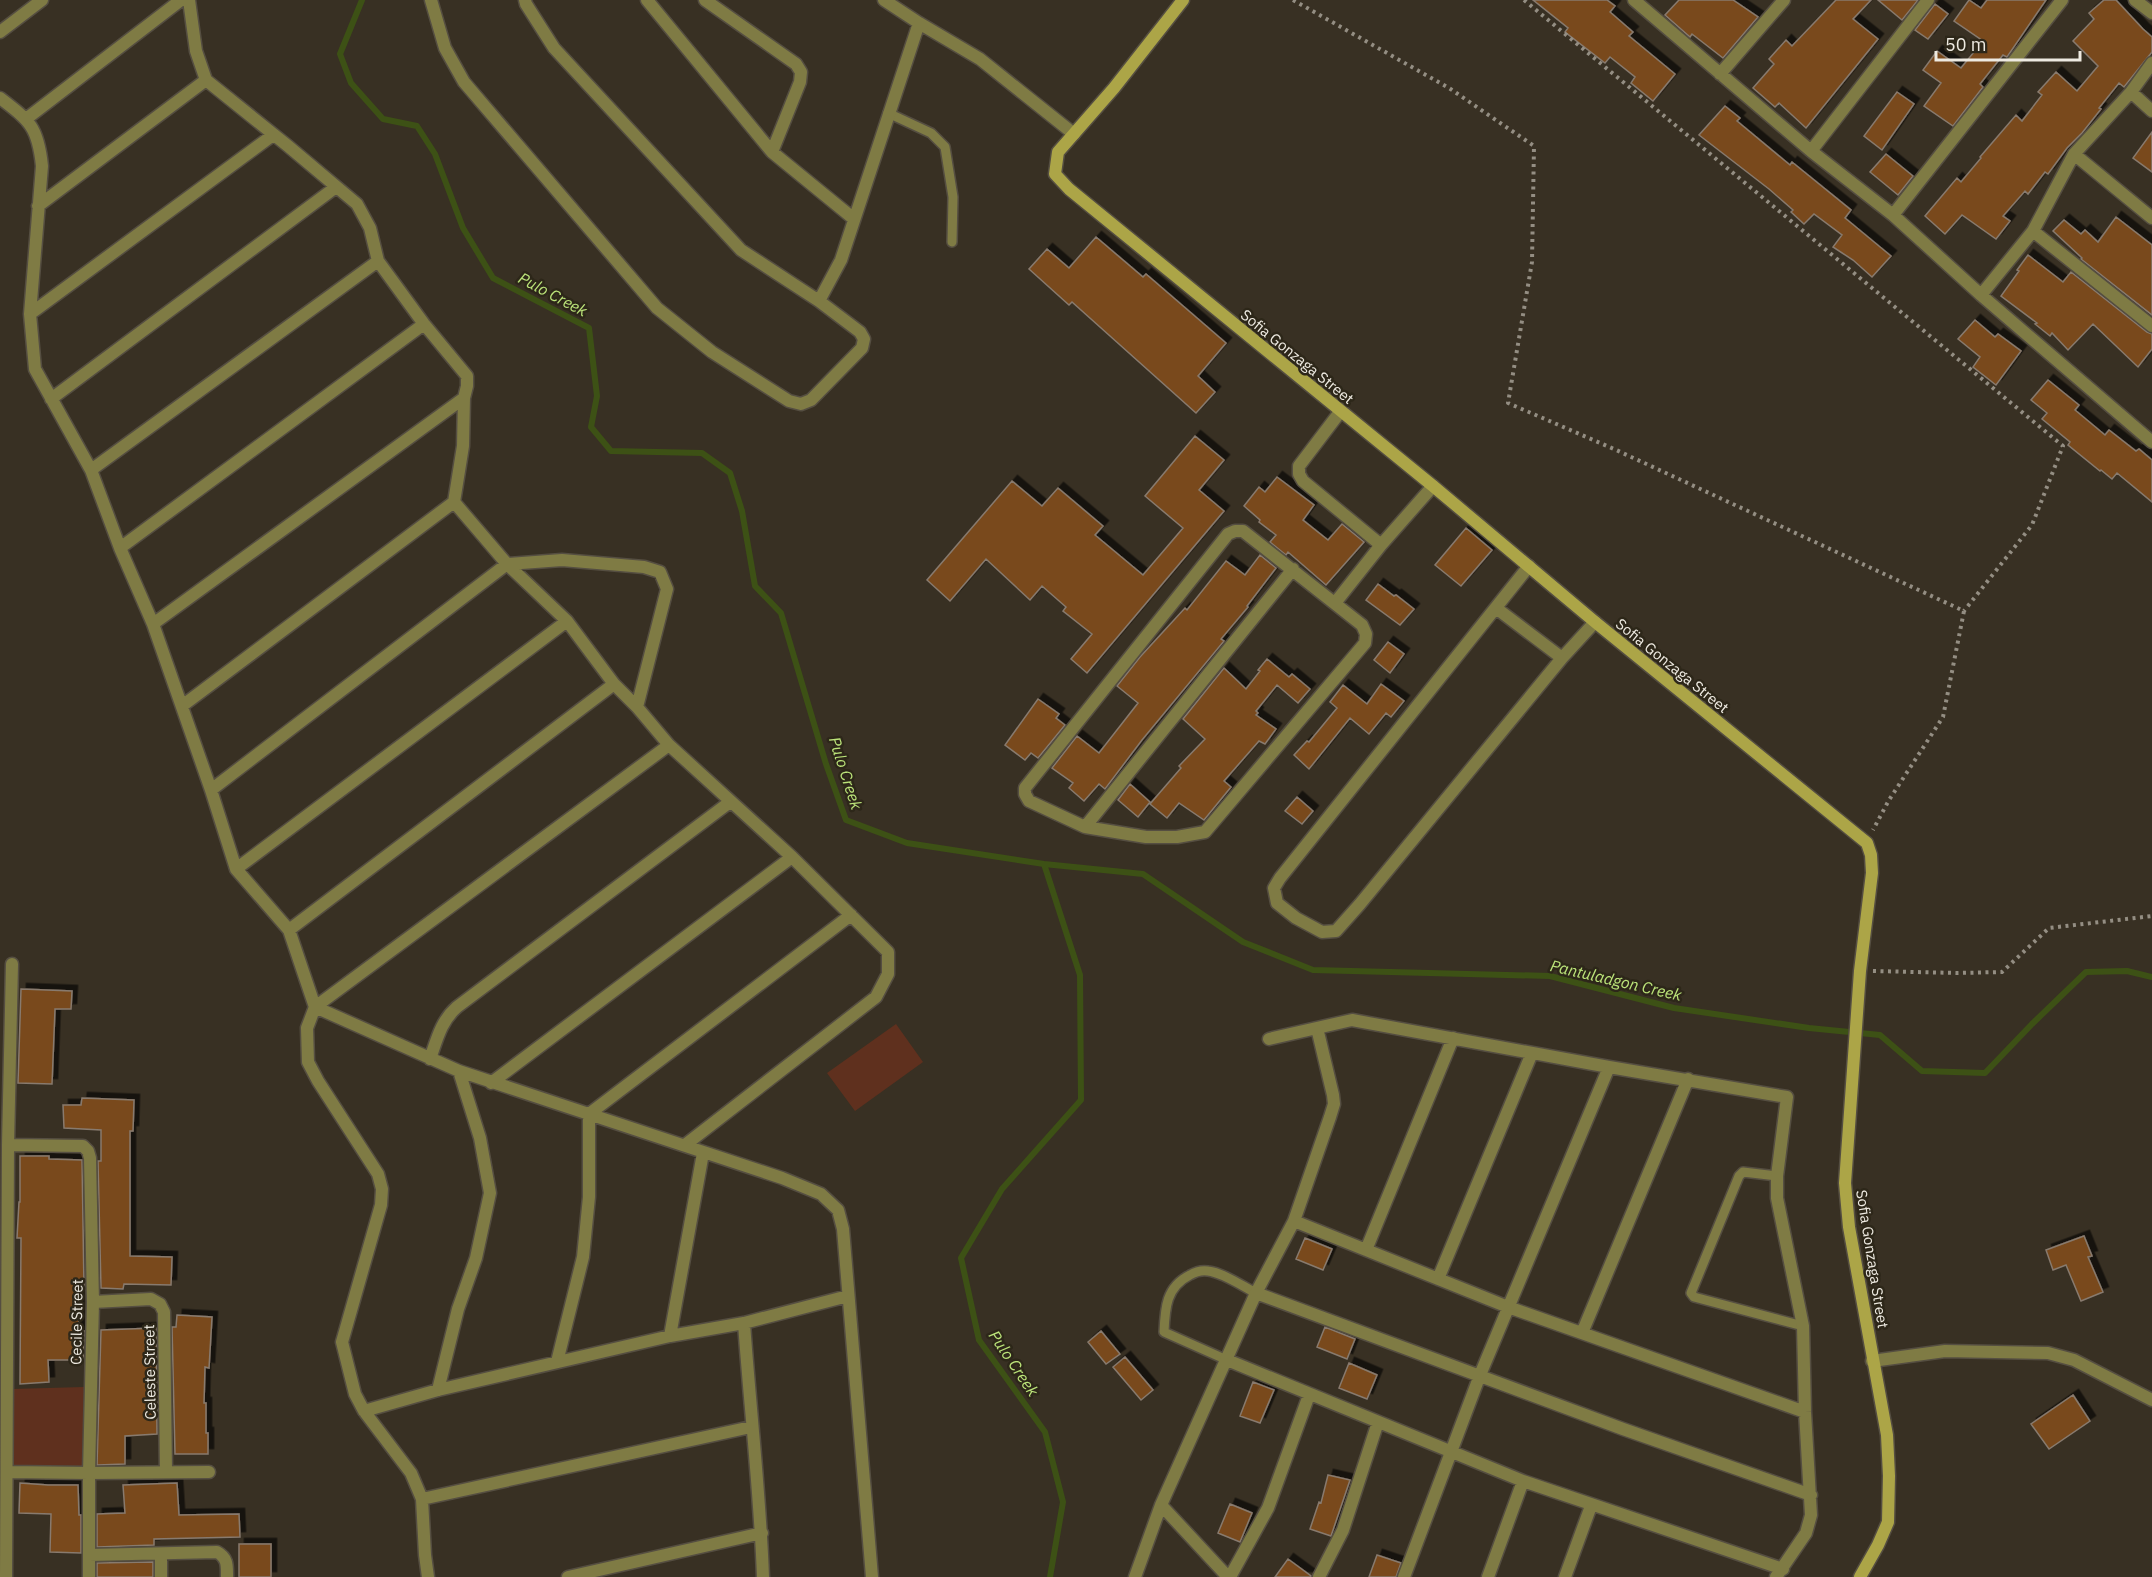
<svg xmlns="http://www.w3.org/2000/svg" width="2152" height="1577" font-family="'IBM Plex Sans',sans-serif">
<defs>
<filter id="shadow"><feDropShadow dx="5.5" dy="-5.5" stdDeviation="0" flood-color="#0009"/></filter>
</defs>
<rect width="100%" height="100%" fill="#383023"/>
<path fill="#5f301e" d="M896,1024L923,1062L855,1111L827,1073Z
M84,1387L82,1466L11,1465L12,1389Z"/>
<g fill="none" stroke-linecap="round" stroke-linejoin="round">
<path stroke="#3d5115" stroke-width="6" d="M362,0L340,54L351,83L383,119L417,126L435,154L463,228L493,278L589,328L597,396L591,427L611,451L702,453L730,473L742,511L755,586L781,613L826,764L846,820L907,843L1044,864L1143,874L1243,942L1313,970L1550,976L1674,1008L1809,1028L1880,1035L1922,1071L1985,1073L2032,1024L2086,972L2127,971L2152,977
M1044,864L1080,975L1081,1100L1002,1189L961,1258L979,1340L1045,1432L1063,1502L1050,1577"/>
</g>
<path fill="#794a1a" stroke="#887a6e" stroke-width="1.5" filter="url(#shadow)" d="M1533,0H1607L1615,6L1610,12L1633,32L1629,36L1675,74L1653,101L1631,83L1635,77L1610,57L1605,63L1565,32L1568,28Z
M1679,0H1733L1758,17L1723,58L1692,34L1690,37L1665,15Z
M1836,0H1871L1853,19L1878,39L1806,128L1779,103L1775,107L1753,88L1774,64L1769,59L1786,40L1792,46Z
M1878,0H1918L1902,20Z
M1969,0L1981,8L1987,0H2046L2007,57L2003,55L1980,84L1983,87L1953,126L1924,106L1941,83L1923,70L1937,51L1961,68L1983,41L1954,21Z
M2104,0H2116L2143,29L2152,37V52L2124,87L2119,83L2099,108L2101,109L2082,133L2067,148L2048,174L2045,172L2028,194L2025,191L2003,216L2010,221L1996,239L1962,215L1945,234L1925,216L1957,178L1961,182L1981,158L1980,157L2016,115L2022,121L2042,95L2038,92L2056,72L2077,91L2098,66L2073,41L2094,19L2089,13Z
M1935,4L1948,14L1928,39L1915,30Z
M1897,92L1914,104L1882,150L1864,136Z
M1725,106L1740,118L1737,121L1790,165L1792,162L1851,210L1845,218L1891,256L1872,277L1853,260L1833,247L1842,235L1814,214L1804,224L1791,212L1793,210L1769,189L1699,135Z
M2152,132V172L2133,158Z
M1886,154L1913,176L1898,195L1870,172Z
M2116,217L2152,245V315L2081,259L2082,258L2053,231L2064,220L2081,234L2085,230L2098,242Z
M1096,237L1143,277L1146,274L1226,343L1198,376L1215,392L1196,413L1072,302L1069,305L1029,269L1047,249L1069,268Z
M2028,255L2063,282L2071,272L2147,332L2152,334V349L2138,367L2093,324L2068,350L2052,333L2050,336L2035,324L2037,323L2001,296L2019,271L2017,270Z
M1975,320L1995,337L1998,334L2021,351L1996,385L1973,367L1980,357L1958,339Z
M2048,380L2079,405L2075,410L2105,435L2109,430L2136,451L2139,449L2152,460V502L2117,473L2112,479L2101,470L2100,471L2068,445L2070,442L2042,419L2047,413L2031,400Z
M1195,436L1224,460L1199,490L1224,511L1087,673L1071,659L1092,634L1063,611L1066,607L1042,586L1030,600L986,559L950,601L927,580L1012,481L1042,506L1058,488L1103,526L1095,535L1143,575L1183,528L1145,496Z
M1277,477L1314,505L1303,520L1328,540L1342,524L1364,542L1326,585L1288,552L1286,555L1270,542L1276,535L1259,522L1260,520L1244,506L1259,487L1265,492Z
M1466,528L1492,550L1461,586L1435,565Z
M1260,555L1276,568L1247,606L1248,607L1221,639L1224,641L1142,740L1105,789L1099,784L1084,801L1069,788L1073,783L1052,768L1077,736L1099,753L1138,703L1117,686L1140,657L1185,608L1187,610L1226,561L1245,575Z
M1378,584L1394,596L1396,595L1414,609L1400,625L1366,600Z
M1388,642L1404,654L1390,673L1374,660Z
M1267,659L1289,677L1292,674L1310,689L1298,703L1277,685L1256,711L1258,713L1256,715L1276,729L1265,744L1259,741L1224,781L1231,787L1204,820L1179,803L1167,818L1150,804L1181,768L1179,766L1205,739L1183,719L1224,668L1246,689L1260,671L1258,670Z
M1381,684L1404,701L1391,717L1386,713L1369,734L1350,718L1309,769L1294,755L1307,741L1309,742L1337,708L1330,702L1343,685L1367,704Z
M1038,699L1059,714L1056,718L1065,725L1038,758L1031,753L1025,760L1005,745Z
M1130,784L1150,802L1138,817L1118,800Z
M1297,797L1313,811L1302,824L1285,811Z
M21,989L72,991L71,1009H55L52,1084L18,1083Z
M82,1098L134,1100L133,1131H130V1256L172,1257L171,1285L124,1284L123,1289L101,1288L98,1161H101V1130L64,1128L63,1105H81Z
M20,1156H49V1159L82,1160L84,1288H78L79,1331H84L83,1360H48L49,1382L20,1384L21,1238H17L19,1202H20Z
M2084,1236L2092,1256L2088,1257L2103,1292L2081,1301L2066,1265L2053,1270L2046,1250Z
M1305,1238L1332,1249L1323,1270L1296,1259Z
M177,1315L212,1317L209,1368L205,1367L204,1403H206V1433H208V1454H175L172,1327H176Z
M1325,1327L1355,1339L1347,1359L1317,1347Z
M156,1328L157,1434L125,1436V1464L97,1465L101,1330Z
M1101,1331L1120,1354L1106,1364L1088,1342Z
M1125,1357L1153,1390L1141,1400L1113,1367Z
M1349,1363L1377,1375L1367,1399L1339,1388Z
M1253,1382L1274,1390L1260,1423L1240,1416Z
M2073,1395L2090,1421L2049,1449L2031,1424Z
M1328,1475L1350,1480L1331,1536L1310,1529L1319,1502L1321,1503Z
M20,1483L48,1485H78L79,1515H81V1553L50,1552L51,1514L19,1513Z
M177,1483L179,1515L239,1514L240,1537L154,1539V1545L97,1547V1514L125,1513L123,1485Z
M1230,1504L1252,1513L1240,1542L1218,1533Z
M239,1544H271V1577H239Z
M1377,1555L1401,1563L1396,1577H1369Z
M1288,1559L1311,1576V1577H1275Z
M153,1562V1577H97V1563Z"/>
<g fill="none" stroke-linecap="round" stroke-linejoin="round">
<g stroke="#554e41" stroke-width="12">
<path id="lane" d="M888,113L931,133L945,147L953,197L952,242
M1777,1176L1743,1172L1739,1176L1691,1293L1694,1297L1803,1326
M1227,1360L1164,1332C1165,1308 1166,1287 1190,1275C1195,1272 1202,1270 1208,1271C1224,1273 1242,1286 1256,1293"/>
</g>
<g stroke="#554e41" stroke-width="15">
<path id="street" d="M189,0L196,51L206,80L288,146L357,204L370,228L378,261L424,324L467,376V386L464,398L463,446L454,502L507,564L567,621L614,684L637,707L669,745L792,857L888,952V974L876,997L685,1145
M431,0L445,48L464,82L657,308L712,352L789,401L801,404L811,400L862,348L864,339L860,332L819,301L841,260L919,23
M525,0L526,4L554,48L741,250L819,301
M647,0L772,152L800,82L801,72L796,64L705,0
M884,0L919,23L980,59L1074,134
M1634,0L1811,151L1893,215L1981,295L2152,442
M2135,0L2152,13
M0,32L42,0
M1720,74L1784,0
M2131,92L2152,111
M0,98C30,121 38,127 42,166L30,314L35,369L91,470L120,548L153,624L211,790L236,869L289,930L315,1007L459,1071L782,1178L821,1194L838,1210L843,1229L872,1577
M26,119L181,0
M1811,151L1928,0
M772,152L854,219
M2074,154L2152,218
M38,206L206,80
M1893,215L2062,0
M2033,231L2152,326
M1981,295L2033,231L2074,154L2131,92L2152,63
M30,314L273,135
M51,399L336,187
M1340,412L1299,466V474L1303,481L1381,545
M91,470L378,261
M1235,531H1243L1362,625L1366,634L1365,643L1205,832L1177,837H1146L1085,827L1029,801L1025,794V788L1228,534Z
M120,548L424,324
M1335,603L1381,545L1433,486
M1496,608L1562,658L1360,904L1336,931L1322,932L1296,918L1277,903L1274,888L1280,878L1529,566
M153,624L464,398
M1562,658L1595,622
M182,706L454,502
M211,790L507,564L562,560L644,567L660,572L667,589L637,707
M1085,827L1293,569
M236,869L567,621
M289,930L614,684
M1269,1039L1352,1020L1609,1067L1787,1097L1777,1176V1198L1803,1326L1805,1412L1811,1515L1806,1533L1776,1577
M430,1059C437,1039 441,1021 457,1007L730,802
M491,1083L792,857
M8,1145L83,1146L88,1151L90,1158L93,1302L89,1473V1577
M1294,1221L1508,1307L1805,1412
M1366,1250L1453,1038
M1438,1279L1532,1053
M1256,1293L1623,1429L1811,1495
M93,1302L151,1299L160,1304L164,1312L166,1472
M744,1323C750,1408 760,1492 763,1577
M1582,1333L1688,1079
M670,1336L703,1153
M1227,1360L1523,1481L1783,1569
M1872,1361L1945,1351L2048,1353L2074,1360L2152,1400
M557,1362L583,1257L589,1197V1114L851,915
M438,1390L458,1309L476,1258L490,1193L480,1138L459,1071
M364,1411L438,1390L670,1336L744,1323L848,1296
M7,1472L89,1473L209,1472
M422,1499L751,1427
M1161,1505L1228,1577
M89,1555L217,1552C228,1558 227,1566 227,1577
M161,1555V1577
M6,1577L8,1145L12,964
M428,1577L425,1555L422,1499L411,1473L364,1411L355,1394L342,1342L381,1205L382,1189L378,1174L318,1081L308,1062L307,1028L315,1007L669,745
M568,1577L762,1533
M1135,1577L1161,1505L1256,1293L1294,1221L1330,1117L1334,1104L1333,1095L1317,1028
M1230,1577L1268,1508L1309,1395
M1319,1577L1343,1530L1378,1422
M1404,1577L1480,1375L1609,1067
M1488,1577L1523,1481
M1565,1577L1591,1506"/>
</g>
<g stroke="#554e41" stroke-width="15">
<path id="secondary" d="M1183,0L1114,88L1058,152L1055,174L1069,189L1433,486L1595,622L1867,843L1871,855L1872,873L1860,971L1845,1183L1849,1227L1887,1435L1889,1476L1888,1522L1878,1545L1860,1577"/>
</g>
<path stroke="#948e83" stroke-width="4" stroke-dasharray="3 4.5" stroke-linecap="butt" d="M1293,0L1449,88L1534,146L1532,262L1508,403L1614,449L1964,611L1943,717L1889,800L1873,830
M1524,0L2063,446L2032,525L1964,611
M1873,971L1957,973L2002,972L2049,928L2152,916"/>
<use href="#lane" stroke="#7f7b44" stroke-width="9"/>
<use href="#street" stroke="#7f7b44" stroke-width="12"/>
<use href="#secondary" stroke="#aca547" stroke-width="12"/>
</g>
<g text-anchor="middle" stroke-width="5" stroke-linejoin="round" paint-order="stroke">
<g font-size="15" fill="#eeeae1" stroke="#2d2719">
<text transform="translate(1297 357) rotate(39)" y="5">Sofia Gonzaga Street</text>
<text transform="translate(1672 666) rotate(39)" y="5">Sofia Gonzaga Street</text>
<text transform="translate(1872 1259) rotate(81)" y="5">Sofia Gonzaga Street</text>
<text transform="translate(77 1322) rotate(-89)" y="5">Cecile Street</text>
<text transform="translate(150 1372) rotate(-91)" y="5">Celeste Street</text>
</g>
<g font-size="16" font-style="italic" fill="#bce47a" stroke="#2d2719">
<text transform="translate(553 294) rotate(28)" y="6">Pulo Creek</text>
<text transform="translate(846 773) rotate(72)" y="6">Pulo Creek</text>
<text transform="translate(1616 980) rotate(13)" y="6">Pantuladgon Creek</text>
<text transform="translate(1014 1363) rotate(56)" y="6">Pulo Creek</text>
</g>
</g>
<path d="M1936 51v9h144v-9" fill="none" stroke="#eeeae1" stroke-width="3"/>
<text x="1945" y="51" font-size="18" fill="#eeeae1" stroke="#2d2719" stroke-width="4.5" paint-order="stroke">50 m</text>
</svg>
